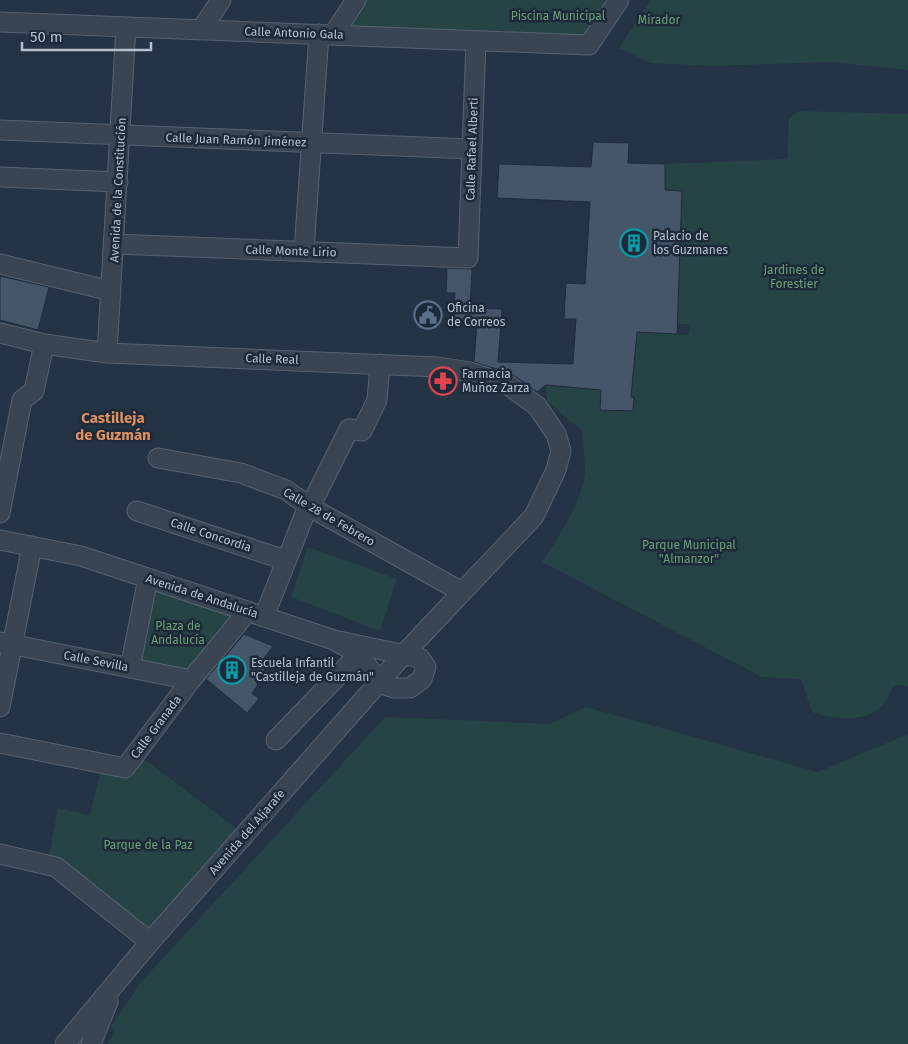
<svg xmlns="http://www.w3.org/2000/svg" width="908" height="1044" font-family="'Fira Sans',sans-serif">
<rect width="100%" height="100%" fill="#243444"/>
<path fill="#264345" d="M356,0H619L589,45L333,35Z
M651,0H908V70L831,62L712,66L651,63L619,48Z
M799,111L908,114V686L894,685C890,692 886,703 880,708C862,723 833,719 812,712L801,679L762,677L542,562C558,539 584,498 585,470C585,457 583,444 582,431L547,401L546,385L601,390L600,410L633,411L634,398L631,397L637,332L689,335L690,324H677L682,191L665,190V164L787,159L789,118Z
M308,547L397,579L380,631L291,597Z
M148,578L248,611L191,680L130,668Z
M586,707L818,772L908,734V1044H108L115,1030L111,1027L141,982L385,717L550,724Z
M136,753L245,835L150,942L47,865L58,808L90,815L102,764Z"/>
<path fill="#465669" stroke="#1f2c3b" d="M593,142L629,143L628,163L665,164V190L682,191L677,334L637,332L631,397L634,398L633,411L600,410L601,390L546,385L537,392L512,374L474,362L477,322L454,321L455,293H446L447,268L472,269L470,308L502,309L498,362L573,364L576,319H564L566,283L585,284L590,202L497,198L499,164L591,167Z
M0,276L49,287L38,330L0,320Z
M244,634L273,646L260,664L266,668L255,680L258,685L252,693L259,699L247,713L206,679Z"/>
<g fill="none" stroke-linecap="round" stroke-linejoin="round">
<g stroke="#576371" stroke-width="21">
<path id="street" d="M0,22L589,45L619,0
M201,30L221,0
M333,35L356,0
M0,130L472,149
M0,177L118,182
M114,244L468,258L476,41
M304,251L319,34
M0,264L111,291
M0,333L44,344L107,353L438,367L470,372L508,385L537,406L556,434L561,451L556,470L534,516L402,656L150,942L65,1044
M107,353L126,27
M158,458L241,473L286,490L310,507L462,592
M310,507L349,429L362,431L377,400L380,364
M137,511L285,560
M0,513L22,400L34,391L44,344
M0,540L81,556L334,640L420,658L426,667L422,679L410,688H394L379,683L359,654L334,640
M264,617L308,506
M0,642L191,680
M130,668L148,578
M0,707L32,546
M276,740L359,654
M0,743L125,768L191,680L248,611
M0,854L56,867L150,942
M91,1044L108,1002"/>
</g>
<use href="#street" stroke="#394553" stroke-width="19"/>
</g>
<defs>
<g id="building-ring" transform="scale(1.4375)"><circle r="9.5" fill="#1d2a39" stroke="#0f9aa8" stroke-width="1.5"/><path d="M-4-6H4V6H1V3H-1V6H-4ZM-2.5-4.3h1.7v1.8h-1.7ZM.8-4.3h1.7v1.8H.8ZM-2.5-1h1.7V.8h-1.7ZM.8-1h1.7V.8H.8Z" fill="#0f9aa8"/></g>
<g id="civic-ring" transform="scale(1.4375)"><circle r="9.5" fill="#1d2a39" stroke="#5c6f8a" stroke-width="1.5"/><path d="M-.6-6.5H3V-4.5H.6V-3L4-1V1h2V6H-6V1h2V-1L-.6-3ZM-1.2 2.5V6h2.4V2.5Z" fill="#5c6f8a"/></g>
<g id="pharmacy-ring" transform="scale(1.4375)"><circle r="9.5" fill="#1d2a39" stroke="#e0444e" stroke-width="1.5"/><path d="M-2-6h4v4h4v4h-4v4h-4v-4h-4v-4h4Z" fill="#e0444e"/></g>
</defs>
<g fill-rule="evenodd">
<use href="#building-ring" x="634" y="243"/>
<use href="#civic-ring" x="428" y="315"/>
<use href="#pharmacy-ring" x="443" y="381"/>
<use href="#building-ring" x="232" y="670"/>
</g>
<g text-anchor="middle" stroke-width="5" stroke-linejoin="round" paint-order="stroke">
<g font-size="12" fill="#6ba074" stroke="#1d2a39">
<text x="558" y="20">Piscina Municipal</text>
<text x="659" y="24">Mirador</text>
<text x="794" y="274">Jardines de<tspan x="794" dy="14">Forestier</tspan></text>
<text x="689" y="549">Parque Municipal<tspan x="689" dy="14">"Almanzor"</tspan></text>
<text x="178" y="630">Plaza de<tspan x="178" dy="14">Andalucía</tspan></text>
<text x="148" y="849">Parque de la Paz</text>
</g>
<g font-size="12" fill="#b6c0cd" stroke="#1d2a39">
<text transform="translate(294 33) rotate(2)" y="4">Calle Antonio Gala</text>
<text transform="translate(236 140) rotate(2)" y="4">Calle Juan Ramón Jiménez</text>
<text transform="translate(472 149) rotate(-88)" y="4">Calle Rafael Alberti</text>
<text transform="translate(118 190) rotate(-87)" y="4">Avenida de la Constitución</text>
<text transform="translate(291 251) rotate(2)" y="4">Calle Monte Lirio</text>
<text transform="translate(272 359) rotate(2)" y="4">Calle Real</text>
<text transform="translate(329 517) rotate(30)" y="4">Calle 28 de Febrero</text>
<text transform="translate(211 535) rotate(18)" y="4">Calle Concordia</text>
<text transform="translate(202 596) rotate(18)" y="4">Avenida de Andalucía</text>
<text transform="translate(96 661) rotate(11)" y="4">Calle Sevilla</text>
<text transform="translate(156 727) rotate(-53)" y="4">Calle Granada</text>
<text transform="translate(247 832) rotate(-49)" y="4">Avenida del Aljarafe</text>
</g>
<g font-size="12" fill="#b6c0cd" stroke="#1d2a39" text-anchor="start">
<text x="653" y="240">Palacio de<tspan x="653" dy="14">los Guzmanes</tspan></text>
<text x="447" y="312">Oficina<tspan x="447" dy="14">de Correos</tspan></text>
<text x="462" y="378">Farmacia<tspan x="462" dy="14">Muñoz Zarza</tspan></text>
<text x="251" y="667">Escuela Infantil<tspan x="251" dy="14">"Castilleja de Guzmán"</tspan></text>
</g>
<g font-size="15" font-weight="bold" fill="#e08f5e" stroke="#1d2a39">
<text x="113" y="423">Castilleja<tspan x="113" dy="17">de Guzmán</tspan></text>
</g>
</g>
<path d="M22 42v8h129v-8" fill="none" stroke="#b6c0cd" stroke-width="2.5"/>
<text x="30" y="42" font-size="15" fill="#b6c0cd" stroke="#1d2a39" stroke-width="4" paint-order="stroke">50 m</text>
</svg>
